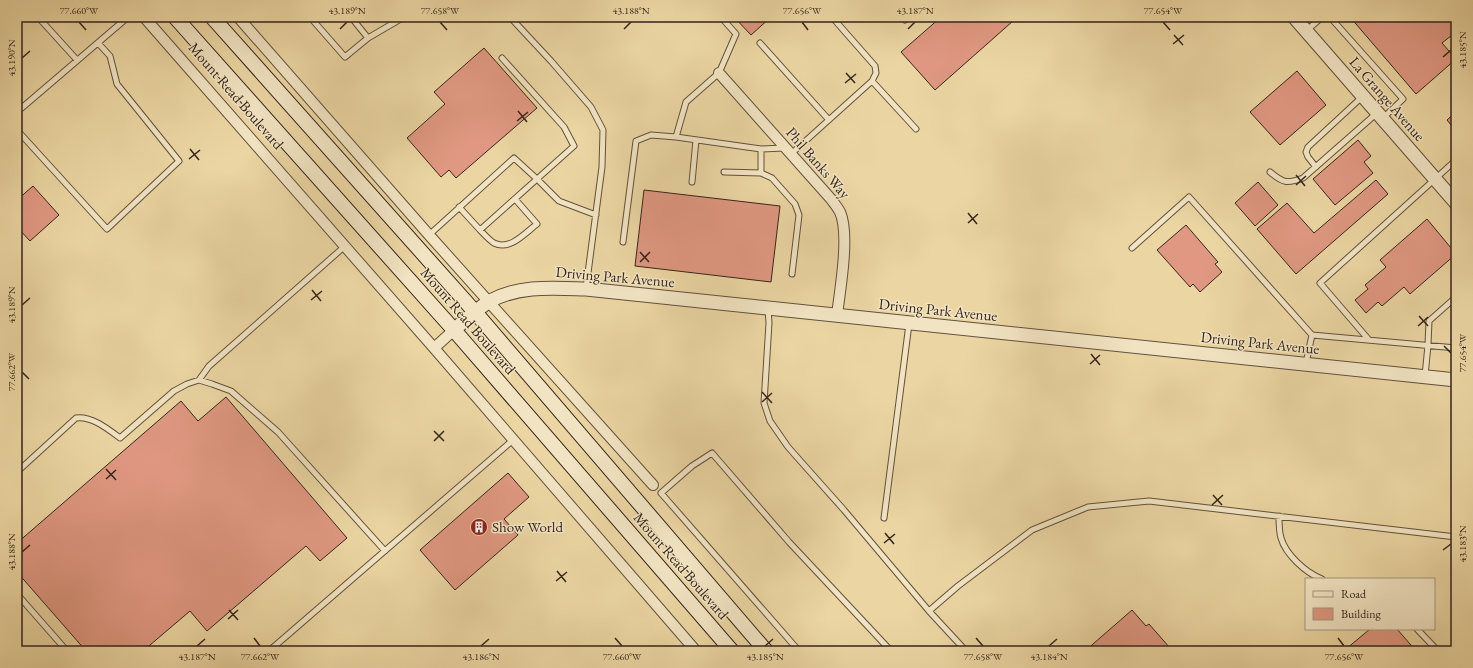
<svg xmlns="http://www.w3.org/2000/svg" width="1473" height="668" font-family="'EB Garamond',serif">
<rect width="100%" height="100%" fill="#ebd6a3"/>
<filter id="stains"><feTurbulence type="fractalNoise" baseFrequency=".005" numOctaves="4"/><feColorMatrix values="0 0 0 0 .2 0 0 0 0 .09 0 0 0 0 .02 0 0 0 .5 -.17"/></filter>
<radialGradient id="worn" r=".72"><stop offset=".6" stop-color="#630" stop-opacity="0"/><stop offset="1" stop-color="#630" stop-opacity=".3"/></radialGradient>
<path fill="#e09882" stroke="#352519" d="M734,17H771L751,35Z
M941,17H1010L1013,21L935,90L901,52Z
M1350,17H1452L1456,22V32L1442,43L1456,59L1416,94Z
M484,48L537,108L456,178L449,170L441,177L407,138L445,104L434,92Z
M1297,71L1326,105L1280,145L1250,112Z
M1456,112V131L1447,120Z
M1358,140L1371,156L1364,162L1373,173L1335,205L1313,179Z
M1376,180L1388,194L1296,274L1257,229L1287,203L1314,233Z
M1258,182L1278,205L1255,226L1235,203Z
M33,186L59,215L30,241L17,227V200Z
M644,190L780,206L771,282L635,266Z
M1427,219L1456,254L1410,294L1404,287L1382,306L1378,302L1366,313L1355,300L1368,289L1365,285L1386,267L1380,260Z
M1186,225L1218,262L1215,264L1222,272L1200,292L1193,284L1190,287L1157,250Z
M226,397L347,538L320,561L306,546L207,631L190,611L143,651H86L17,572V543L181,401L198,421Z
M508,473L529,497L504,519L518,535L455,590L420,550Z
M1132,610L1146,626L1149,624L1170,648L1166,651H1085Z
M1370,629H1397L1416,651H1348L1346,649Z"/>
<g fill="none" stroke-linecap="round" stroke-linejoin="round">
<g stroke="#62513c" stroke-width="7">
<path id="service" d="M38,17L77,60
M310,17L345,57L368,38L351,17
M510,17L551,61L591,107L603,130L602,167L586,288
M1330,17L1403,99L1383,118
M905,20L909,17
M1306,31L1322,17
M368,38L404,17
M760,43L829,120
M502,58L564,127L574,146L537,179L559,201L596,215
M872,81L916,129
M17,112L128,17
M17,130L107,229L179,161L117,84L110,56L98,43
M676,137L761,149V173L772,178L795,204L799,215L792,274
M761,149L784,148
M791,154L872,81L876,73L875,66L832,17
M1316,167L1308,157L1306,152L1308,147L1362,97
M724,172L761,173
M1270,172C1283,183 1287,184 1303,178L1377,113
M692,182L696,140
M480,230C484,234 489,240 494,243C510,251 525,233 537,224L515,199
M429,235L514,158L537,179L480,230L459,207
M623,242L636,141L651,135L676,137L686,102L719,73L736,34L721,17
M1132,248L1189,197L1312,335L1456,348
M768,309L769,323L764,403L770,421L788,447L844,510L929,611L958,586L1032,530L1088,507L1149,501L1456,537
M1369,340L1320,283L1456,160
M1306,363L1312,335
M1425,376L1428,345L1429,321L1456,297
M199,380L209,366L217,359L345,246
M17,472L76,418C92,416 108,429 120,438L174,391L187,384L199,380L212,384L231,391L278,432L385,551
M1279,516C1279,524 1279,531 1281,538C1286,555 1306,573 1322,579
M884,518L909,324
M17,594L67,651
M929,611L966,651
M1417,629L1438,651
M269,651L513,440
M799,651L661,493L692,466L712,453L789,542L891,651"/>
</g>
<g stroke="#62513c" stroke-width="12">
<path id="minor" d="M144,17L434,348L696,651
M238,17L429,235L653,485
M719,73L831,199C834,203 838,208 840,212C850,234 840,290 837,315
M434,348L454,330"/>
</g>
<g stroke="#62513c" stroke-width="15">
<path id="tertiary" d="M1294,17L1456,203
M454,330C465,320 477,309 490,301C519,285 553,288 586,289L1456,380"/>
</g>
<g stroke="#352519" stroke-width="16">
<path id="secondary" d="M175,17L454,330L732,651
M212,17L475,312L766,651"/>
</g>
<use href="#service" stroke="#f2e4c3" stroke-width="5"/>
<use href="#minor" stroke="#f2e4c3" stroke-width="10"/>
<use href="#tertiary" stroke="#f2e4c3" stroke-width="13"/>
<use href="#secondary" stroke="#f2e4c3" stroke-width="14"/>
</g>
<path fill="none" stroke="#352519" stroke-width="1.5" d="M79,22L86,30M440,22L447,30M802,22L808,30M1163,22L1170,30M340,29L347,22M624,29L631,22M908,29L915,22M1174,35L1183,45M1173,44L1184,35M1443,57L1451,50M22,58L30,51M846,73L855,83M845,83L856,74M518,111L527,122M517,121L528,112M190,149L199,160M189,159L200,150M1296,175L1305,186M1296,185L1306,176M968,213L977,224M968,223L978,214M640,252L649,262M640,262L650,252M312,290L321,301M311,300L322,291M22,305L30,298M1419,316L1428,326M1418,326L1428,317M1444,346L1451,353M1091,354L1100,365M1090,364L1100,355M22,372L29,379M762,392L772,403M762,402L772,393M434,431L444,441M434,441L444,431M106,469L116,480M106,479L116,470M1213,495L1222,505M1212,505L1223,495M885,533L894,544M884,543L895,534M1443,550L1451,544M22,552L30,545M557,571L566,582M556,581L567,572M229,610L238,620M228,619L238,610M254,638L260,646M615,638L622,646M976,638L983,646M1338,638L1344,646M197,646L205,639M481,646L489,639M765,646L773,639M1049,646L1057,639"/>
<defs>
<g id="building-disc" transform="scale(0.9)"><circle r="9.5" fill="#8f2418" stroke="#f2e4c3"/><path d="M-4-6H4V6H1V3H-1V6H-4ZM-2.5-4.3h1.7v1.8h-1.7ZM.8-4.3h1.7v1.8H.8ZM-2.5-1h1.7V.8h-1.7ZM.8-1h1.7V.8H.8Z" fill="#fff"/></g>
</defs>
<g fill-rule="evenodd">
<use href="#building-disc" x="479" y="527"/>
</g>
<g text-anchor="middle" stroke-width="3" stroke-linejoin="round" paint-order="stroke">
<g font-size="15" fill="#352519" stroke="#f2e4c3">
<text transform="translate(236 96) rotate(49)" y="5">Mount Read Boulevard</text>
<text transform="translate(1387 99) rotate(49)" y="5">La Grange Avenue</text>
<text transform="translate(818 163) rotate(49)" y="5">Phil Banks Way</text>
<text transform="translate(615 277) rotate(5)" y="5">Driving Park Avenue</text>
<text transform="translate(938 310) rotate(6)" y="5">Driving Park Avenue</text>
<text transform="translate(468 321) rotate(49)" y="5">Mount Read Boulevard</text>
<text transform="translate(1260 343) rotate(6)" y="5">Driving Park Avenue</text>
<text transform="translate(681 566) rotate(49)" y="5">Mount Read Boulevard</text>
</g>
<g font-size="15" fill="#352519" stroke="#f2e4c3" text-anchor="start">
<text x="492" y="532">Show World</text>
</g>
</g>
<rect width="1473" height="668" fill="none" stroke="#ebd6a3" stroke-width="44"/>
<rect x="1305" y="578" width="130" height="52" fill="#f2e4c3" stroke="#a6987f"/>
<rect x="1313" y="591" width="20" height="6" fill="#f2e4c3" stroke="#a6987f"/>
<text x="1341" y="598" font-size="12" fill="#352519">Road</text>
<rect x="1313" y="608" width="20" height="12" fill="#e09882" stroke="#a6987f"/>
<text x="1341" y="618" font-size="12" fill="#352519">Building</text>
<rect x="22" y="22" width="1429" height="624" fill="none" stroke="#352519" stroke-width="1.5"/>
<g font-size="10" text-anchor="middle" fill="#352519">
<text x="79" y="14">77.660°W</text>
<text x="347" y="14">43.189°N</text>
<text x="440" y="14">77.658°W</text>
<text x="631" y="14">43.188°N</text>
<text x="802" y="14">77.656°W</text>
<text x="915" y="14">43.187°N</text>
<text x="1163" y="14">77.654°W</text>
<text transform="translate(1462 50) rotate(-90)" y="4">43.185°N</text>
<text transform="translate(11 58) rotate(-90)" y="4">43.190°N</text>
<text transform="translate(11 305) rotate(-90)" y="4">43.189°N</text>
<text transform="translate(1462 353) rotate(-90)" y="4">77.654°W</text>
<text transform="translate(11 372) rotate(-90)" y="4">77.662°W</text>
<text transform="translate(1462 544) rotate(-90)" y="4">43.183°N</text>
<text transform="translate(11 552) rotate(-90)" y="4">43.188°N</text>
<text x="197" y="660">43.187°N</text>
<text x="260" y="660">77.662°W</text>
<text x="481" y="660">43.186°N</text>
<text x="622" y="660">77.660°W</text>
<text x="765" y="660">43.185°N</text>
<text x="983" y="660">77.658°W</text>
<text x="1049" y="660">43.184°N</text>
<text x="1344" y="660">77.656°W</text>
</g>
<rect width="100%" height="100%" filter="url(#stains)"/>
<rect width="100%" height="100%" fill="url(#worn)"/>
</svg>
